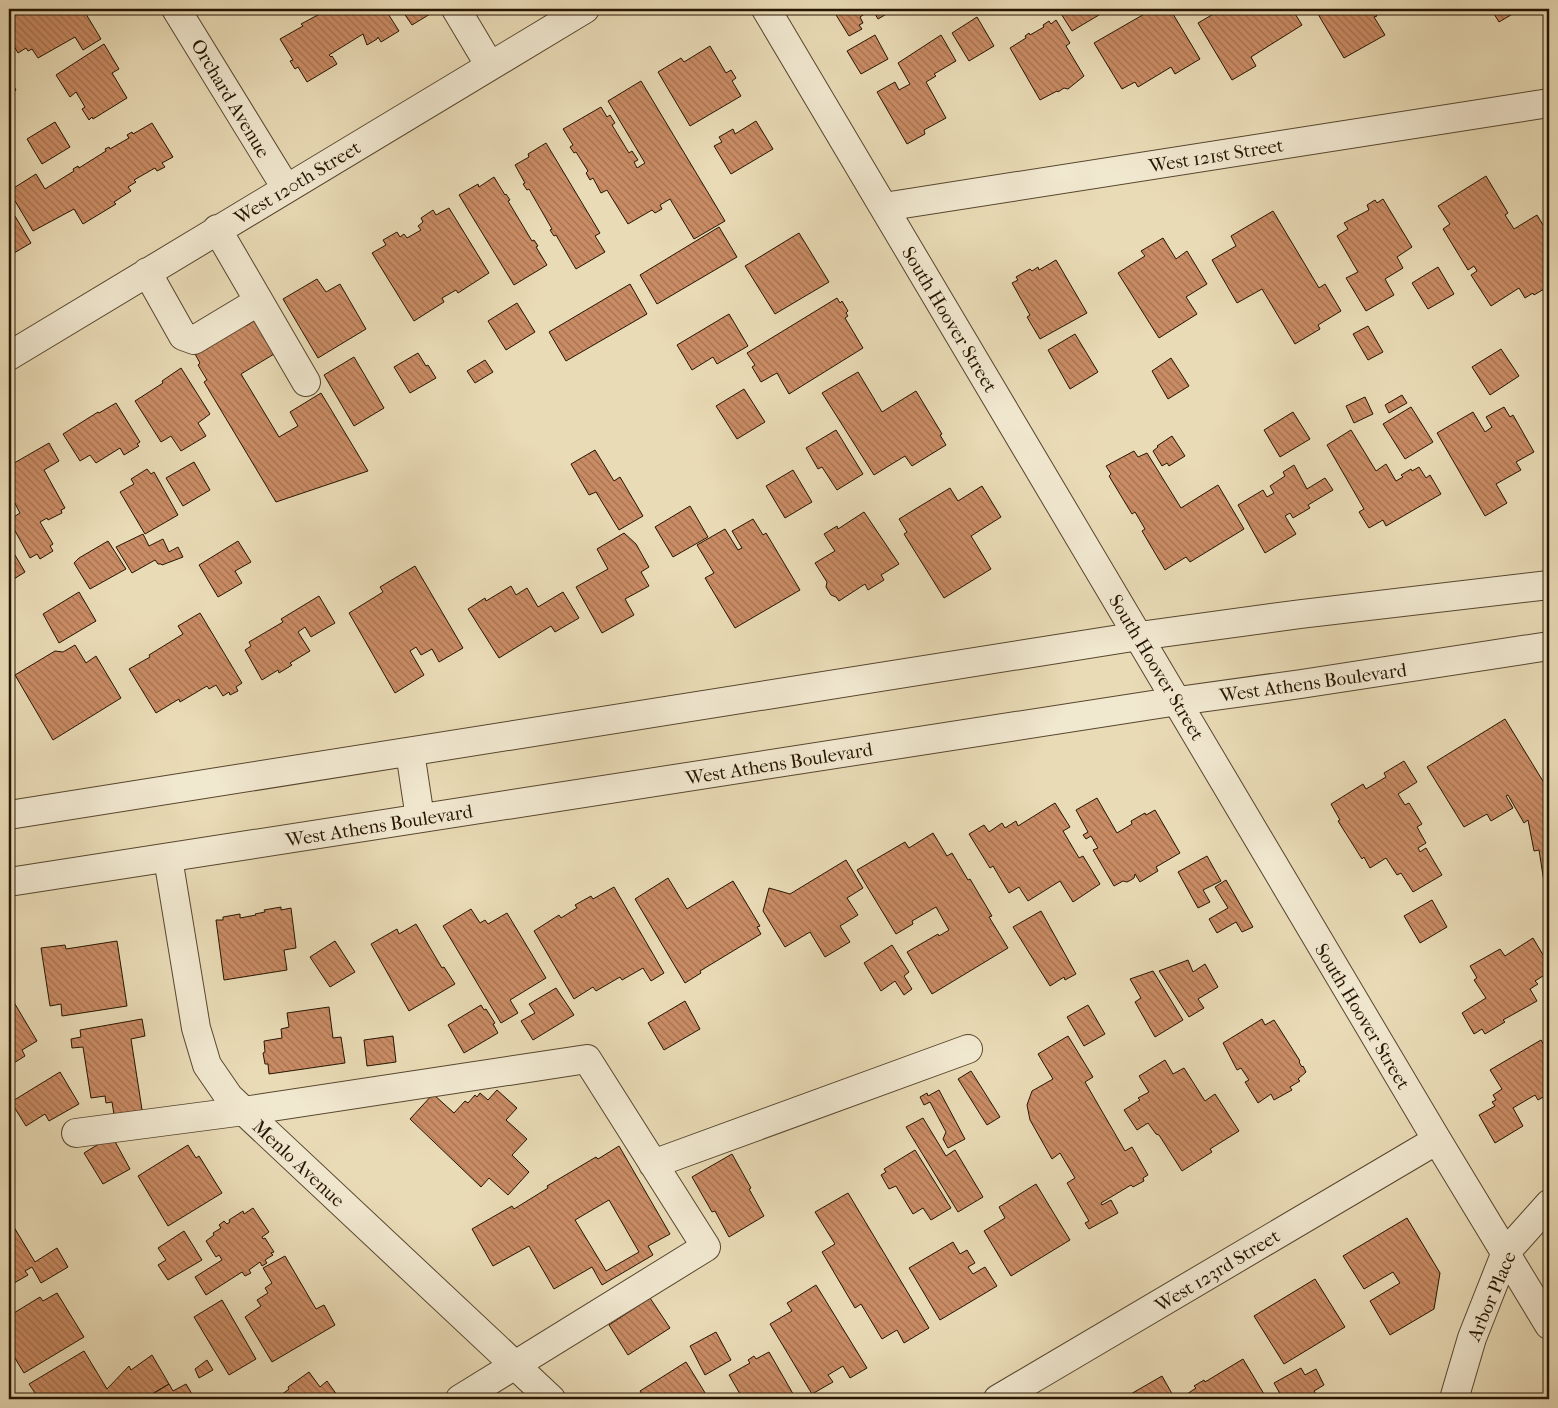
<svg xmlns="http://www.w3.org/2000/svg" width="1558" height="1408" font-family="'IM FELL French Canon',serif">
<defs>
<pattern id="building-back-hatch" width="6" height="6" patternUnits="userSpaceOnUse" patternTransform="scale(1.25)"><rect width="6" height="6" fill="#ca8c65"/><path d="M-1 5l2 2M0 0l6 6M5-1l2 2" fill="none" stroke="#a47151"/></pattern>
</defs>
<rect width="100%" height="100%" fill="#e9dbb6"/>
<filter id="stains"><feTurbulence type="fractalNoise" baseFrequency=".004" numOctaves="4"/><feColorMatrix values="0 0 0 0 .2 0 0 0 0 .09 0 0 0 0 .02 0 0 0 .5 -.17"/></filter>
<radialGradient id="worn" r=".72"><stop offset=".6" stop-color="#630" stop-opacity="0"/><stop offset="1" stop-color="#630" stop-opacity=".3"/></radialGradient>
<path fill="url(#building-back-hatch)" stroke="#261501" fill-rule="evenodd" d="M16,9H83L101,39L83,50L75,37L38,58L32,49L28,51L26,48L18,53L9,37V13Z
M329,9H385L399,31L381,42L378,37L377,39L367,45L363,34L329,55L331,57L332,56L337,64L307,82L298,67L295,69L290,61L293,60L280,39L303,26L301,24Z
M401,9H434L435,11L412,25Z
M834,9H895L878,19L872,9L860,17L863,23L859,25L862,29L849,36L833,10Z
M1058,9H1109L1072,31Z
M1153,9H1170L1200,59L1175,74L1171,67L1138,87L1135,82L1122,89L1094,43Z
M1222,9H1292L1302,25L1251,57L1256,66L1232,80L1198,23Z
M1315,9H1373L1377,16L1374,17L1385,35L1344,58Z
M1491,9H1521L1499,22Z
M977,17L994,46L969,61L952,33Z
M1056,20L1070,43L1066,46L1084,76L1068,89L1064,88L1058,92L1057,91L1040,100L1010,48L1026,38L1025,36L1029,33L1030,35L1044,27L1043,25L1049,21L1051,24Z
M875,35L888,59L861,74L847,51Z
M941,35L956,61L934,74L936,76L926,82L946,118L924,130L925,134L907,144L877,92L895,82L899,90L910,84L898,63Z
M104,44L119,69L112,73L127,98L93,119L92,117L89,120L82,109L85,107L76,92L70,97L56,75Z
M710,46L726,73L731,70L736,78L732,81L741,96L690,126L658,72L681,58L684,62Z
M9,78L16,90L9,94Z
M641,81L725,221L694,239L670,199L660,205L662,209L655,213L652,210L628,224L607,190L601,193L593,178L590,180L586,173L588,171L576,152L574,153L570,147L573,145L563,129L601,107L607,117L610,115L615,123L612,125L629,153L632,151L638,160L634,162L637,168L645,163L608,101Z
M756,121L773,149L731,174L714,146L722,142L719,137L733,129L735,134Z
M55,122L70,147L42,164L27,139Z
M152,123L173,157L162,163L165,167L157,171L155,168L134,180L136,182L128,187L131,191L114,202L116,204L83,224L74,209L33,231L9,191L36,174L45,189L74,171L73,169L78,166L79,168L106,151L105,149L109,147L110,149L129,138L127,135L132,132L133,134Z
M546,143L600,233L595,236L605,252L576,269L556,235L554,236L550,230L552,229L529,189L527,190L523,184L525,183L515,165L529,157L528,154Z
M1486,176L1508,213L1505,215L1514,229L1537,215L1549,235V286L1534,295L1533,293L1525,298L1519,288L1491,306L1471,275L1477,271L1474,266L1468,270L1443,229L1450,224L1438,206Z
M494,177L505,195L506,194L510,200L508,201L532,241L534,240L538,246L536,247L547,265L514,285L459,195L478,184L479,187Z
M1383,199L1412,247L1397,257L1403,268L1385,279L1394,295L1366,311L1346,278L1358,272L1337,236L1348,229L1344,223L1369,210L1367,205L1375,200L1377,203Z
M9,206L31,243L9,256Z
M449,208L489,273L458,293L456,290L442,298L444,302L414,321L372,253L386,245L383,240L397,232L400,237L404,234L407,238L421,230L418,226L423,222L421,218L433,210L436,215Z
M1273,211L1319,288L1325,284L1341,311L1318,325L1320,329L1295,344L1262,289L1237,303L1212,260L1236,246L1231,236Z
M719,227L737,257L657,304L640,275Z
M799,233L829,282L775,314L745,266Z
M1163,238L1176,259L1187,251L1207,284L1186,297L1197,314L1159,338L1118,273L1145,256L1141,251Z
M1056,260L1087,313L1040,339L1027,317L1030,315L1012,283L1018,280L1016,277L1030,269L1032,271L1038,267L1039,270Z
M1438,267L1454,294L1428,309L1412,283Z
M317,279L326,292L340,284L366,329L318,358L283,299Z
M630,284L647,314L566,361L549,332Z
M837,298L840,303L842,301L848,311L846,313L848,316L845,318L863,348L789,394L777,373L761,382L752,367L755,365L747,353Z
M517,303L535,332L506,350L488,321Z
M729,314L748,346L717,364L713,357L692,370L677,345Z
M262,316L284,348L241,374L279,437L298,426L290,412L321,393L368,471L276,502L204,382L207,380L198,365L200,363L195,354L245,324L246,326Z
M1368,326L1383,352L1368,360L1353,334Z
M1075,334L1098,372L1070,389L1048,350Z
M1501,349L1519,376L1490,395L1472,367Z
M418,353L426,366L428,365L436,378L410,393L394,367Z
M354,357L384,408L354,426L324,375Z
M1171,358L1189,386L1168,399L1152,371Z
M485,360L493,372L475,383L467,371Z
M181,368L210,414L198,423L206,436L181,451L171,436L161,442L135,401L163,383L162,381Z
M858,372L882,412L916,391L942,434L940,435L946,445L912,466L905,456L874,475L822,393Z
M744,389L765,422L737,439L716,406Z
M1402,395L1407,403L1389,413L1385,405Z
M1365,397L1373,414L1354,423L1346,406Z
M116,403L140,442L137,444L139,446L124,455L120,448L96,463L90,455L80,461L63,434L98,412L99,413Z
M1411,407L1433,442L1405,459L1383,424Z
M1504,407L1510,417L1513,415L1534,452L1516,462L1521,470L1496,484L1507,503L1485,516L1437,433L1473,412L1485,432L1492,427L1486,417Z
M1293,412L1310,439L1280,457L1264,430Z
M836,430L863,474L837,490L822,467L818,469L806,448Z
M1351,430L1376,471L1386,464L1396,481L1403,477L1401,475L1411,469L1412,471L1419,467L1426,478L1430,475L1441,494L1386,526L1383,520L1369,528L1359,512L1364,509L1327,445Z
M1172,436L1185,456L1169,466L1167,463L1162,466L1153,451L1158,447L1157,446Z
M49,443L59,461L44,470L65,508L61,510L62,513L48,520L47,518L40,522L53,544L50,546L53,551L40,559L37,554L30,558L9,520L20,513L9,492V466Z
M595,450L614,481L620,477L643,516L619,530L596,492L589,495L571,464Z
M1134,451L1138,457L1147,453L1181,508L1218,485L1244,529L1190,562L1186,557L1165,570L1142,531L1145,529L1135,512L1132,514L1109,476L1111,474L1106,466Z
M194,462L210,490L183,506L166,478Z
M1294,465L1307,489L1325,478L1333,490L1308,505L1310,508L1293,518L1290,513L1285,516L1296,534L1265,553L1238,505L1263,490L1267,497L1274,493L1270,486L1285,476L1283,472Z
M147,469L151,474L154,472L178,515L145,534L120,492L134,484L131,479Z
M793,470L812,502L785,518L766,486Z
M982,486L1001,517L971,536L991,569L944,598L904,534L907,532L899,519L950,488L958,501Z
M690,506L708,537L673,557L655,527Z
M864,512L899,564L881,575L884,580L868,590L865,584L839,601L836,597L831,595L826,587L827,582L815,563L835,551L824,534L837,526L838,529Z
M753,519L763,535L766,533L800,590L735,628L705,578L714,573L697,545L725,529L738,550L742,548L732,531Z
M624,533L636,544L649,567L641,572L649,586L625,599L634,615L602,633L576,587L608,569L597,549Z
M143,534L149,546L163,539L169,552L178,547L183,557L162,565L161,564H158L155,560L132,573L116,547Z
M108,541L126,569L90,589L74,563L79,558Z
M238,541L251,562L235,571L242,583L218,597L199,565Z
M9,545L25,572L9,582Z
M415,566L463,648L439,662L432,649L421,655L416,647L410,651L424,675L395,693L349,613L383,592L380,587Z
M511,586L516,595L527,588L538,607L563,592L579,618L555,632L551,626L499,658L468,609L485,598L486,601Z
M79,592L96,621L59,643L43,614Z
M319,596L335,623L311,637L305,627L298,632L310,651L290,663L292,665L279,673L278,670L262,680L245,650L251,646L249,642L283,622L281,619Z
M200,613L242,683L236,687L238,691L230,695L229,692L223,696L216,685L209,689L207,686L180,702L179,699L156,713L129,669L150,657L149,655L183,634L178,626Z
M75,645L86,663L96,656L121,698L53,740L15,675L55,651L63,652Z
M1505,719L1549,791V881L1544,882L1539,850L1534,851L1528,820L1524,823L1508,795L1506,796L1513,808L1491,821L1487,814L1464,827L1427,767Z
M1404,761L1417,782L1398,794L1405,805L1409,803L1422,824L1417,827L1426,843L1418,848L1420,852L1426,848L1442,875L1413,892L1401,873L1397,875L1386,858L1370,868L1364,857L1362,859L1338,821L1340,820L1331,804L1363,784L1366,789L1386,777L1384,773Z
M1097,798L1117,833L1132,824L1131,821L1145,813L1146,815L1155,810L1180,853L1156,867L1158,871L1140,882L1135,874L1134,878L1131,880L1127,882L1123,881L1114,886L1093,850L1098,848L1091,836L1086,839L1083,835L1088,832L1076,810Z
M1055,803L1070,827L1063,831L1079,858L1083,856L1100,884L1073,902L1060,881L1028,901L1019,887L1009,893L993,866L990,868L969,834L984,825L989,832L1002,823L1005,828L1016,821L1018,826Z
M933,833L947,856L952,853L968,880L970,879L992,916L989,917L1008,948L932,994L907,952L938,934L939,936L949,930L936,907L912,921L913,924L896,934L857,870L905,842L909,848Z
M1207,856L1221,881L1203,890L1210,902L1198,908L1178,872Z
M846,860L863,888L847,898L858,915L840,926L850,942L825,957L810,932L785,947L763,911L769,888L790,894Z
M668,878L687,909L733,881L760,926L757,927L761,934L700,971L701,973L685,983L635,899Z
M1226,880L1253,927L1242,932L1236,922L1217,933L1209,919L1228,908L1215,887Z
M614,887L664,973L651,981L643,968L622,980L620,977L596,991L593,987L574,999L534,931L559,915L561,918L577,908L575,905L591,896L593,899Z
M1432,900L1447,927L1420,943L1404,916Z
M281,907V910L291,908L296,948L284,950L287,970L224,980L216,920H223V917L240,914V918L256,915L255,914L265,912L264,910Z
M471,909L480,923L485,920L488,924L507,913L546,978L510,1000L518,1013L501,1023L443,926Z
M1041,911L1076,974L1065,980L1064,977L1050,986L1013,927Z
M416,924L442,968L444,967L455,984L409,1011L371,944L397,929L399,934Z
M1533,938L1549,965V972L1535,981L1538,984L1530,989L1537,1001L1503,1020L1505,1022L1485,1034L1482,1029L1474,1034L1462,1013L1486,998L1474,980L1477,978L1470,966L1500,949L1505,956Z
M117,941L127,1006L62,1016L61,1004L50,1006L41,948L65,945L66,949Z
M335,941L355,972L330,987L310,957Z
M892,945L909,972L904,976L912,989L904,995L895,981L881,991L864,963Z
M1188,960L1193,972L1205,964L1218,987L1198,999L1204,1008L1189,1017L1159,971Z
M1153,971L1183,1020L1155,1037L1135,1002L1141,998L1130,979Z
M556,988L574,1015L533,1040L521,1021L535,1013L529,1004Z
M9,994L37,1041L22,1050L25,1056L9,1066Z
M685,1001L700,1029L664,1050L648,1023Z
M481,1005L484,1010L486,1009L495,1023L493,1024L498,1033L464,1053L448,1025Z
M1088,1005L1105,1034L1084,1046L1067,1017Z
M329,1007L333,1038L341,1037L345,1063L269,1074L268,1064H265L263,1053L265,1052L264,1041L282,1038L281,1029L289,1027L287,1013Z
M142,1019L145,1036L131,1039L143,1116L115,1121L112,1102L106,1103L105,1096L91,1098L83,1047L72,1048L71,1039L81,1037L80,1030Z
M1262,1019L1265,1025L1274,1020L1300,1061L1299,1062L1302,1067L1303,1066L1306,1072L1298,1079L1300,1081L1290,1087L1292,1090L1274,1100L1271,1094L1258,1103L1245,1082L1249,1080L1241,1068L1237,1070L1223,1043Z
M393,1036L396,1062L367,1066L364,1040Z
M1068,1036L1093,1077L1085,1082L1125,1151L1132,1147L1148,1175L1143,1178L1144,1181L1133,1187L1131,1185L1101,1203L1102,1205L1111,1200L1118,1213L1089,1229L1085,1223L1089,1221L1067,1183L1075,1178L1060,1153L1052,1159L1030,1120L1027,1105L1032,1091L1053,1079L1038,1054Z
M1541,1040L1549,1054V1102L1545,1096L1538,1100L1535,1095L1513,1108L1523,1126L1495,1143L1479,1115L1495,1106L1492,1102L1496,1100L1493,1095L1502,1089L1490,1070Z
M1165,1060L1173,1074L1184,1068L1205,1101L1215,1094L1239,1131L1210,1149L1212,1152L1182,1171L1159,1135L1156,1134L1148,1123L1137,1130L1124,1110L1140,1100L1138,1098L1149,1092L1139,1076Z
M971,1071L1000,1117L987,1125L958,1079Z
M60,1072L79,1104L49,1121L45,1114L26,1126L11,1102Z
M497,1090L517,1108L506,1120L527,1139L512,1155L529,1172L508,1195L489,1178L481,1187L410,1119L433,1094L454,1113L465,1101L468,1103L475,1095L477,1097L480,1093L488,1100Z
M939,1090L965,1139L948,1148L943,1139L946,1132L930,1102L924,1105L920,1097L927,1093L928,1096Z
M923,1118L946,1156L955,1150L983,1197L958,1212L906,1127Z
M112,1136L130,1169L103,1184L84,1153Z
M188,1145L196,1158L199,1156L222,1193L168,1226L138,1176Z
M619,1146L670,1234L648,1246L653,1255L602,1285L592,1267L554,1289L529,1246L493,1266L472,1229L512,1206L514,1209L548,1188L547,1186L596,1157L598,1159ZM609,1200L639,1252L606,1271L575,1220Z
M915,1150L951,1208L931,1220L923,1208L913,1214L896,1186L889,1189L881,1175L886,1172L884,1169Z
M732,1154L751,1188L749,1189L764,1216L729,1237L715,1211L712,1212L692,1177Z
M1036,1184L1070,1240L1011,1276L984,1231L1005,1218L999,1207Z
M848,1193L929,1328L904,1343L897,1330L882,1339L861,1304L855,1308L822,1252L835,1244L815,1212Z
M253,1208L269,1232L262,1237L263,1239L265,1238L274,1252L271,1253L273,1255L265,1260L267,1263L262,1266L260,1262L249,1270L251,1273L245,1276L242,1272L206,1295L195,1277L222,1260L219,1255L216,1257L206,1241L214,1235L213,1233L221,1228L219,1225L224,1221L227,1224L230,1222L229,1220L243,1211L244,1214Z
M1407,1218L1440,1273L1434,1309L1390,1335L1370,1301L1400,1283L1393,1272L1364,1289L1343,1256Z
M9,1219L35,1262L57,1248L68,1267L41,1283L32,1267L25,1271L28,1275L9,1286Z
M184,1231L202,1260L168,1280L158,1265L166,1260L158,1248Z
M953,1242L960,1254L967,1250L975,1263L968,1267L973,1274L985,1267L997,1286L940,1320L909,1268Z
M285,1256L316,1309L324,1305L335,1325L272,1362L245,1317L261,1306L257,1300L268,1293L265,1288L272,1283L263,1268Z
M1315,1279L1345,1327L1284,1364L1254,1316Z
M816,1285L867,1368L850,1378L843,1366L828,1375L833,1382L812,1394L770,1324L792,1311L787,1303Z
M57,1293L84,1337L24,1373L13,1355L11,1356L9,1353V1316L40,1297L43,1301Z
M650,1298L670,1328L628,1355L609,1325Z
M222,1300L256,1359L229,1375L194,1317Z
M716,1332L731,1360L705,1375L690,1346Z
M84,1351L107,1389L129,1366L131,1370L152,1355L169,1384L144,1399H39L29,1384Z
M769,1352L796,1399H743L729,1375L750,1363L748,1360L754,1356L756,1359Z
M1243,1359L1267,1399H1190L1187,1394L1196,1388L1194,1386L1204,1380L1205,1382Z
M207,1360L213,1370L199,1378L195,1369Z
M686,1362L707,1396L702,1399H645L640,1391Z
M1301,1368L1305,1375L1316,1369L1324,1385L1314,1391L1319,1399H1283L1274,1383Z
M309,1372L320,1387L327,1381L337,1395L332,1399H276L289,1389L288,1387Z
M1162,1376L1175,1399H1131L1129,1395Z
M169,1384L173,1391L186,1384L195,1399H144Z"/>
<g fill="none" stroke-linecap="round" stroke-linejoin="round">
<g stroke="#57462e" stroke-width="30">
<path id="minor" d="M176,9L286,188
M456,9L490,66
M766,9L1437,1140L1549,1325
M884,207L1549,103
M217,229L306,382
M147,272L183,336L194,340L259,301
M9,356L585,9
M410,752L420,818
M9,815L1139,636L1301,614L1549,585
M168,858L196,1028L207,1065L229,1097L551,1399
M9,882L1178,701L1301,684L1549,646
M76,1133L244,1111L587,1059L706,1247L460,1399
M653,1164L968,1049
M998,1399L1437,1140
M1454,1399L1472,1338L1506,1252L1549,1204"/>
</g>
<use href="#minor" stroke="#f1e8d0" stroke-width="28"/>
</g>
<g text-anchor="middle" stroke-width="4.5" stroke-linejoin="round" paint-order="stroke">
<g font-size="19" fill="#261501" stroke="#f1e8d0">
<text transform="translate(231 98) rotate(59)" y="7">Orchard Avenue</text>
<text transform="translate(1216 155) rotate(-9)" y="7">West 121st Street</text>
<text transform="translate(297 182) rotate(-31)" y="7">West 120th Street</text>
<text transform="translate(950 319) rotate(59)" y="7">South Hoover Street</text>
<text transform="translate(1157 667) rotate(59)" y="7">South Hoover Street</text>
<text transform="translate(1313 682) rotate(-8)" y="7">West Athens Boulevard</text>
<text transform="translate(779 763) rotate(-9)" y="7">West Athens Boulevard</text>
<text transform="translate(379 825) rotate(-9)" y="7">West Athens Boulevard</text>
<text transform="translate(1363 1016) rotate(59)" y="7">South Hoover Street</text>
<text transform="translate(299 1163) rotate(43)" y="7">Menlo Avenue</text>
<text transform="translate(1217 1270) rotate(-31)" y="7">West 123rd Street</text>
<text transform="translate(1491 1296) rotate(-67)" y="7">Arbor Place</text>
</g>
</g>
<rect width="1558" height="1408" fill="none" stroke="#e9dbb6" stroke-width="30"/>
<rect x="10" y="10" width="1538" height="1388" fill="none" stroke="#261501" stroke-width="2.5"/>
<rect x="15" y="15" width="1528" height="1378" fill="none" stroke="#261501"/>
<rect width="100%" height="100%" filter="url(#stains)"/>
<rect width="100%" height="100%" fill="url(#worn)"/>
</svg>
